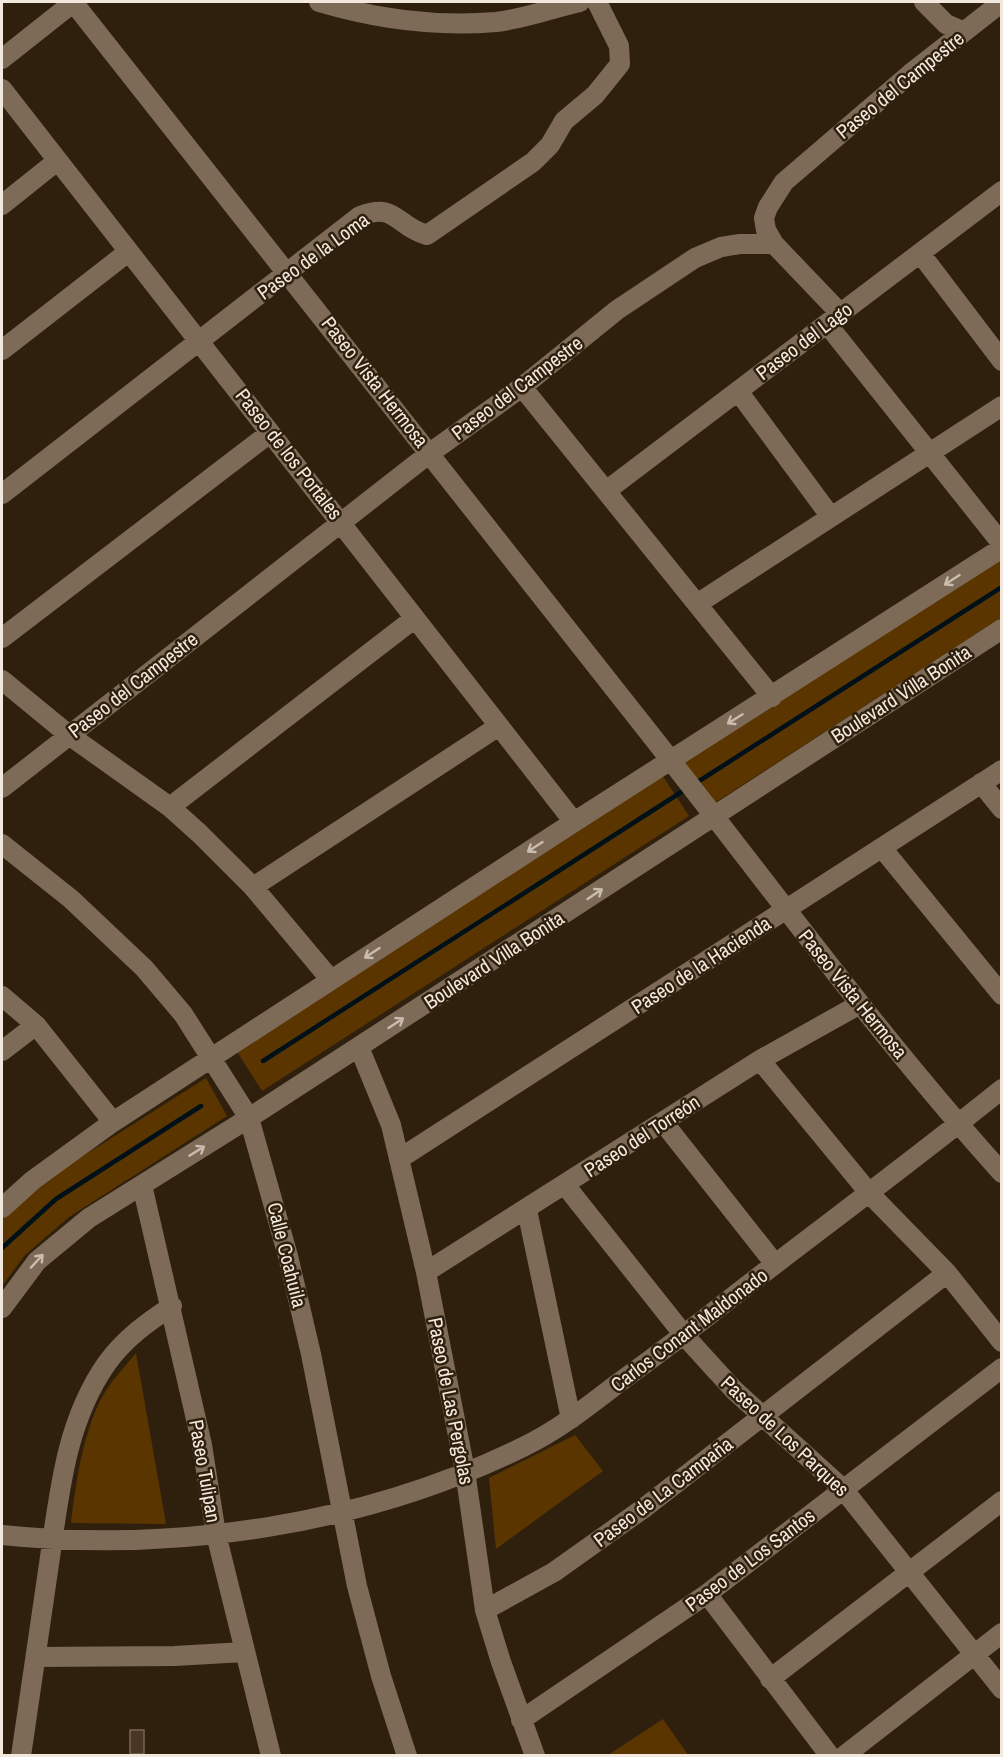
<svg xmlns="http://www.w3.org/2000/svg" width="1003" height="1757" font-family="'Archivo Narrow',sans-serif">
<rect width="100%" height="100%" fill="#2f200e"/>
<path fill="#5b3500" d="M1001,558V618L716,802L709,800L682,761Z
M662,775L689,816L262,1091L236,1050Z
M206,1078L227,1116L69,1217L25,1255L2,1286V1220L50,1177Z
M136,1353L166,1524L71,1523C76,1483 82,1438 100,1401C109,1383 123,1369 136,1353Z
M575,1435L603,1471L496,1549L489,1478Z
M663,1719L688,1755H608Z"/>
<g fill="none" stroke-linecap="round" stroke-linejoin="round">
<path stroke="#001018" stroke-width="4.5" d="M696,783L1002,587
M263,1061L686,789
M2,1248L56,1199L201,1106"/>
</g>
<path fill="#483726" stroke="#796653" stroke-width="1.5" d="M130,1730H144V1754H130Z"/>
<g fill="none" stroke-linecap="round" stroke-linejoin="round">
<path stroke="#7d6b58" stroke-width="20" d="M73,2C268,247 461,493 654,739C769,885 878,1035 1002,1173
M319,2C376,19 436,27 496,22C524,19 553,8 580,2
M924,2L946,24L964,32
M2,59L74,2
M2,89L574,822
M2,205L57,161
M920,253L1002,361
M840,313L774,244L766,230L764,218L768,207L784,182L910,74L1002,2
M827,324L1002,544
M2,350L128,252
M522,387L772,697
M738,391L831,517
M606,491L1002,191
M2,494L360,216C397,202 395,226 427,235L533,162L550,145L564,121L595,95L620,64L619,46L597,2
M697,604L1002,406
M2,638L270,433
M2,680L69,735L170,807L200,834L253,887L331,980
M981,783L1002,809
M2,788L430,453L522,387L617,310L695,258L721,247L740,244H774
M170,807L415,618
M2,844L71,899L144,968L183,1014L249,1118L288,1256L311,1354L357,1586L381,1676L407,1756
M882,848L1002,995
M253,887L499,726
M2,996L36,1025L113,1122
M359,1047L391,1125L426,1272L465,1471L485,1610L501,1662L535,1756
M2,1051L36,1025
M760,1060L870,1194L947,1273L1002,1342
M663,1122L775,1264
M399,1159L1002,770
M142,1185L202,1445L216,1534L271,1756
M565,1185L684,1335L712,1366L734,1390L843,1489L1002,1689
M2,1208L33,1180L113,1122L574,822L1002,548
M527,1210L571,1419
M426,1272L760,1060L860,1004
M2,1308L37,1261L89,1218L249,1118L1002,629
M2,1535C176,1553 364,1525 523,1447C557,1431 587,1407 617,1384C657,1355 697,1325 735,1295C824,1226 914,1160 1002,1089
M707,1594L830,1756
M485,1610L554,1572L644,1508L947,1273
M36,1657L175,1656L244,1652
M770,1679L1002,1501
M521,1720L707,1594L1002,1368
M21,1756C30,1694 39,1632 48,1571C59,1498 64,1424 107,1363C125,1338 148,1322 172,1306
M844,1756L1002,1633"/>
</g>
<defs><path id="oneway-shaft" d="M-6 0H5M1.5-3L5.5 0L1.5 3" fill="none" stroke-width="1.6" stroke-linecap="round" stroke-linejoin="round" transform="scale(1.5)"/></defs>
<g stroke="#cabcae">
<use href="#oneway-shaft" transform="translate(952 580) rotate(147)"/>
<use href="#oneway-shaft" transform="translate(735 719) rotate(148)"/>
<use href="#oneway-shaft" transform="translate(535 847) rotate(147)"/>
<use href="#oneway-shaft" transform="translate(595 894) rotate(-34)"/>
<use href="#oneway-shaft" transform="translate(372 953) rotate(147)"/>
<use href="#oneway-shaft" transform="translate(396 1023) rotate(-33)"/>
<use href="#oneway-shaft" transform="translate(197 1151) rotate(-32)"/>
<use href="#oneway-shaft" transform="translate(37 1261) rotate(-47)"/>
</g>
<g text-anchor="middle" stroke-width="5" stroke-linejoin="round" paint-order="stroke">
<g font-size="20" fill="#f3e8dd" stroke="#2f200e">
<text transform="translate(900 85) rotate(-39)" y="7">Paseo del Campestre</text>
<text transform="translate(313 256) rotate(-36)" y="7">Paseo de la Loma</text>
<text transform="translate(804 341) rotate(-37)" y="7">Paseo del Lago</text>
<text transform="translate(375 382) rotate(52)" y="7">Paseo Vista Hermosa</text>
<text transform="translate(517 388) rotate(-37)" y="7">Paseo del Campestre</text>
<text transform="translate(289 454) rotate(52)" y="7">Paseo de los Portales</text>
<text transform="translate(133 685) rotate(-38)" y="7">Paseo del Campestre</text>
<text transform="translate(901 694) rotate(-33)" y="7">Boulevard Villa Bonita</text>
<text transform="translate(494 960) rotate(-33)" y="7">Boulevard Villa Bonita</text>
<text transform="translate(701 965) rotate(-33)" y="7">Paseo de la Hacienda</text>
<text transform="translate(853 994) rotate(51)" y="7">Paseo Vista Hermosa</text>
<text transform="translate(642 1136) rotate(-33)" y="7">Paseo del Torreón</text>
<text transform="translate(287 1255) rotate(76)" y="7">Calle Coahuila</text>
<text transform="translate(689 1330) rotate(-37)" y="7">Carlos Conant Maldonado</text>
<text transform="translate(451 1401) rotate(79)" y="7">Paseo de Las Pergolas</text>
<text transform="translate(785 1436) rotate(43)" y="7">Paseo de Los Parques</text>
<text transform="translate(205 1471) rotate(80)" y="7">Paseo Tulipan</text>
<text transform="translate(663 1492) rotate(-37)" y="7">Paseo de La Campaña</text>
<text transform="translate(750 1560) rotate(-37)" y="7">Paseo de Los Santos</text>
</g>
</g>
<rect width="1003" height="1757" fill="none" stroke="#f3e8dd" stroke-width="6"/>
</svg>
